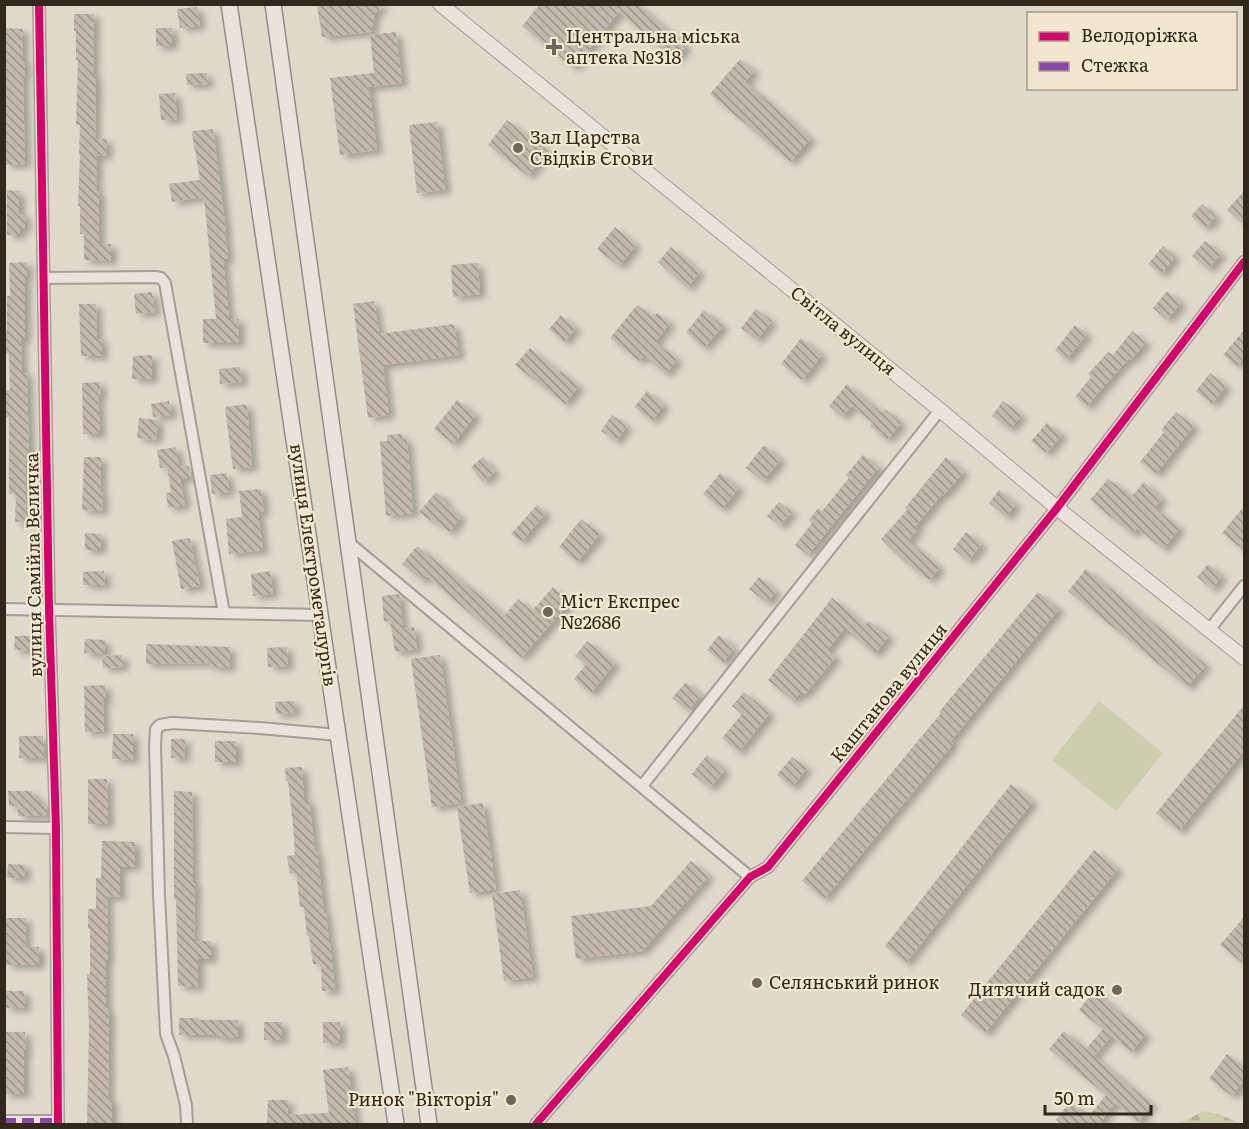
<svg xmlns="http://www.w3.org/2000/svg" width="1249" height="1129" font-family="Literata,serif">
<defs>
<pattern id="forest-firs" width="22" height="20" patternUnits="userSpaceOnUse" patternTransform="scale(1.5)"><rect width="22" height="20" fill="#cdcead"/><path d="M5 1l3.5 6h-7zM16 11l3.5 6h-7z" fill="#b0b194"/></pattern>
<pattern id="building-back-hatch" width="6" height="6" patternUnits="userSpaceOnUse" patternTransform="scale(1.5)"><rect width="6" height="6" fill="#c2b8ab"/><path d="M-1 5l2 2M0 0l6 6M5-1l2 2" fill="none" stroke="#9e968b"/></pattern>
<filter id="shadow"><feDropShadow dx="6" dy="4" stdDeviation="3" flood-color="#0004"/></filter>
</defs>
<rect width="100%" height="100%" fill="#dfdaca"/>
<path fill="url(#forest-firs)" d="M1204,1111L1222,1115L1240,1124H1178Z"/>
<path fill="#cdcead" d="M1099,701L1163,753L1116,811L1052,760Z"/>
<path fill="url(#building-back-hatch)" filter="url(#shadow)" d="M317,4H385L375,13L371,32L322,37Z
M540,4H637L686,46L675,60L619,12L574,68L522,26Z
M197,7L200,26L180,28L177,9Z
M74,14H94L93,75H96L95,139H107L106,156L97,155L96,191H99V244H111V261L84,260V234H80V206H78L80,155H79L80,125H76L78,60H76V31H74Z
M4,28L23,29L22,59H25V77H23L25,164L5,165L4,119H6Z
M156,28H172V46H156Z
M396,32L402,83L369,87L377,150L340,155L330,78L374,73L370,35Z
M740,59L754,71L745,82L811,138L790,162L710,94Z
M207,73L208,84L187,85L186,74Z
M175,93L177,119L161,120L159,94Z
M507,120L548,151L528,176L488,145Z
M437,122L445,190L417,193L409,125Z
M213,129L226,231H225L228,259H223L229,319H239V343H203V319H216L205,207L203,197L172,202L169,184L200,180L195,149H194L192,131Z
M7,190L19,191V214H25V228H20V235H7Z
M1245,190V225L1227,210Z
M1202,204L1216,216L1206,228L1191,216Z
M615,227L636,245L619,266L597,249Z
M1205,241L1221,254L1208,269L1192,256Z
M1163,246L1175,257L1161,274L1148,264Z
M671,247L700,272L687,288L658,262Z
M27,262V276H25V339H21L22,373H27L29,458H26V506H39L38,523L15,522L16,494H9V418H6V409H4V390H10L9,353H4V332H7V296H10L9,263Z
M478,263L480,294L453,297L451,265Z
M1167,291L1181,303L1167,320L1153,308Z
M152,292L155,312L136,314L134,294Z
M374,301L379,334L454,324L459,355L383,365L389,415L368,418L353,304Z
M79,304H96L97,339H102V356H81Z
M637,305L653,317L657,313L670,323L655,342L677,359L666,374L644,356L639,361L610,338Z
M756,309L772,321L757,340L741,328Z
M704,310L723,326L704,348L686,332Z
M561,315L576,328L564,342L549,329Z
M1075,325L1087,334L1066,360L1055,350Z
M1245,329V357L1237,366L1223,355Z
M1132,331L1146,342L1131,360L1129,358L1098,393L1087,407L1075,397L1091,377L1088,374L1108,352L1113,355Z
M801,338L822,355L802,380L781,364Z
M530,348L559,372L560,371L579,386L565,404L515,365Z
M152,355V379H132L133,356Z
M240,367L242,382L220,384L219,369Z
M1210,373L1226,386L1212,404L1196,391Z
M100,382L101,395H98L100,434H83L82,383Z
M847,384L882,413L885,409L901,423L887,440L870,426L873,423L852,406L842,417L829,406Z
M647,391L664,405L652,421L634,407Z
M457,400L476,415L453,444L434,429Z
M169,401L171,415L153,417L151,404Z
M1003,401L1022,415L1010,429L992,416Z
M247,404L252,467L233,469L225,407Z
M1176,412L1194,426L1156,474L1140,462L1164,432L1161,430Z
M612,415L627,426L616,441L601,431Z
M139,418L158,420L156,440L137,438Z
M1047,423L1062,435L1046,453L1031,441Z
M402,434V439H407L413,513L386,516L380,441H387V435Z
M764,445L781,459L763,481L746,468Z
M176,447L179,467L189,466L191,477L180,479L185,505L168,508L166,493L171,492L167,467L160,468L157,450Z
M863,455L879,467L808,555L795,545L812,523L809,520L818,508L822,511L849,478L846,475Z
M84,457H101L100,492H103L102,511L82,510Z
M483,457L495,472L483,482L471,467Z
M946,457L964,472L943,496L942,494L915,527L917,530L908,541L940,567L929,580L905,562L881,539L907,510L905,508Z
M227,473L229,492L212,494L210,475Z
M720,473L739,488L722,509L703,494Z
M1108,479L1132,496L1144,482L1162,499L1154,508L1180,528L1163,549L1137,528L1132,534L1090,500Z
M261,489L264,511L258,512L263,550L229,554L226,519L242,517L239,491Z
M999,490L1016,504L1006,517L989,503Z
M436,492L447,501L445,503L461,517L449,532L432,519L431,521L419,512Z
M779,502L792,512L780,526L767,516Z
M537,505L546,513L521,542L511,534Z
M1245,505V551L1222,533Z
M581,519L600,534L577,562L559,547Z
M966,532L982,544L968,561L953,549Z
M85,533L101,534L100,550H85Z
M190,538L196,570H197L200,586L181,589L172,541Z
M417,546L505,615L518,599L532,611L553,587L570,602L521,658L427,576L423,581L402,564Z
M1208,564L1222,576L1212,589L1197,577Z
M1086,569L1206,665L1187,687L1068,591Z
M104,571L105,585H83V572Z
M270,571L273,594L253,596L251,574Z
M759,577L776,591L767,603L749,589Z
M1038,592L1059,609L950,742L953,744L824,899L802,881L941,713L939,712Z
M399,594L403,629L414,627L417,649L395,652L390,621L384,622L382,596Z
M832,598L865,625L869,621L889,636L875,654L844,629L827,650L836,657L805,694H800L793,701L768,680Z
M719,635L734,648L723,663L707,650Z
M15,636H35V651L14,650Z
M85,639L105,640V654L84,653Z
M587,641L615,663L591,693L574,679L586,664L575,656Z
M146,644L230,647L229,668L209,666V663L146,664Z
M287,647L288,666L268,667L267,648Z
M122,655L123,667L103,668L102,656Z
M440,655L461,803L432,807L411,659Z
M686,682L701,695L688,711L672,698Z
M105,685L106,700H103L104,731L85,732L84,686Z
M744,692L770,713L739,752L722,738L742,714L732,706Z
M294,701V713L276,714L275,702Z
M1245,704V750L1179,831L1156,813Z
M113,734H133V760L112,759Z
M19,736H43L44,758H19Z
M171,739H185L184,758H171Z
M215,741H236V762H215Z
M707,755L725,770L710,788L692,774Z
M792,757L807,768L792,787L777,775Z
M302,767L304,800H309L315,852L317,851L324,913H326L329,943H330L335,990L322,991L321,964H313L309,936H307L304,907H300L296,873L290,874L287,856L295,855L293,824L288,781H286L285,768Z
M88,779H107L108,824H88Z
M1011,784L1033,801L906,963L885,946Z
M8,791H32V796H39V804H47V816H18V806H9Z
M174,791L192,792L193,883H195L194,941H211V959H198V987L178,986L176,899H174Z
M483,803L496,889L470,893L457,807Z
M102,841L135,842V867H120V897L107,896L108,960H106V1008L109,1009L108,1099H112V1125H87L89,1028L87,974H90V929H88V909H96V878H101Z
M1094,850L1118,869L985,1033L961,1015Z
M691,861L709,876L642,951L576,959L571,916L651,906Z
M8,864L25,865L24,878H7Z
M520,890L533,977L504,981L492,894Z
M1245,916V965L1220,945Z
M6,918H26L25,947H39V965H6Z
M5,991H24L25,1008H5Z
M1094,991L1146,1034L1131,1052L1111,1036L1094,1056L1152,1104L1138,1122L1115,1103L1098,1125H1062L1056,1120L1070,1102L1088,1117L1106,1095L1049,1049L1064,1031L1086,1049L1103,1029L1079,1010Z
M179,1018H198V1020H238V1038H218V1035H179Z
M264,1022H282V1040H264Z
M323,1022H340V1043H323Z
M4,1032H25L26,1052H24V1094H4Z
M1227,1054L1245,1067V1079L1232,1096L1209,1079Z
M348,1067L356,1125H267L268,1100H288V1115L329,1113L323,1070Z"/>
<g fill="none" stroke-linecap="round" stroke-linejoin="round">
<g stroke="#a49f93" stroke-width="14">
<path id="minor" d="M39,4L49,610L56,828L58,1124
M44,278L155,277L161,278L165,283L224,613
M348,542L750,877
M4,609L320,615
M1209,630L1244,586
M642,786L940,410
M4,827L56,828
M4,1121H58
M187,1124L186,1105L174,1056L166,1034L159,895L155,746L156,729L160,725L172,723L260,728L338,735
M536,1124L750,877L768,867L1057,508L1244,262"/>
</g>
<g stroke="#a49f93" stroke-width="16">
<path id="tertiary" d="M440,4L940,410L1057,508L1244,658"/>
</g>
<g stroke="#948e83" stroke-width="18">
<path id="secondary" d="M229,4L396,1124
M273,4L429,1124"/>
</g>
<use href="#minor" stroke="#e8e4db" stroke-width="10"/>
<use href="#tertiary" stroke="#e8e4db" stroke-width="14"/>
<use href="#secondary" stroke="#e8e4db" stroke-width="15"/>
<path stroke="#8e44ad" stroke-width="6" stroke-dasharray="12 6" stroke-linecap="butt" d="M4,1121H58"/>
<g stroke="#f1e8cf" stroke-width="11">
<path id="cycleway" d="M39,4L49,610L56,828L58,1124
M536,1124L750,877L768,867L1057,508L1244,262"/>
</g>
<use href="#cycleway" stroke="#d6006c" stroke-width="8"/>
</g>
<g fill="#6e665a" stroke="#f1e8cf" stroke-width="2">
<path d="M551 38h6v6h6v6h-6v6h-6v-6h-6v-6h6z"/>
<circle cx="518" cy="148" r="6"/>
<circle cx="548" cy="612" r="6"/>
<circle cx="757" cy="983" r="6"/>
<circle cx="1117" cy="990" r="6"/>
<circle cx="511" cy="1100" r="6"/>
</g>
<g text-anchor="middle" stroke-width="4.5" stroke-linejoin="round" paint-order="stroke">
<g font-size="18" fill="#31271d" stroke="#f1e8cf" text-anchor="start">
<text x="566" y="43">Центральна міська<tspan x="566" dy="21">аптека №318</tspan></text>
<text x="530" y="144">Зал Царства<tspan x="530" dy="21">Свідків Єгови</tspan></text>
<text x="560" y="608">Міст Експрес<tspan x="560" dy="21">№2686</tspan></text>
<text x="769" y="989">Селянський ринок</text>
<text x="1105" y="996" text-anchor="end">Дитячий садок</text>
<text x="499" y="1106" text-anchor="end">Ринок "Вікторія"</text>
</g>
<g font-size="18" fill="#31271d" stroke="#f1e8cf">
<text transform="translate(843 331) rotate(39)" y="6">Світла вулиця</text>
<text transform="translate(34 565) rotate(-91)" y="6">вулиця Самійла Величка</text>
<text transform="translate(313 565) rotate(82)" y="6">вулиця Електрометалургів</text>
<text transform="translate(889 693) rotate(-51)" y="6">Каштанова вулиця</text>
</g>
</g>
<rect width="1249" height="1129" fill="none" stroke="#31271d" stroke-width="12"/>
<rect x="1027" y="12" width="210" height="78" fill="#f1e8cf" stroke="#a49b88" stroke-width="1.5"/>
<rect x="1039" y="32" width="30" height="9" fill="#d6006c" stroke="#a49b88" stroke-width="1.5"/>
<text x="1081" y="42" font-size="18" fill="#31271d">Велодоріжка</text>
<rect x="1039" y="62" width="30" height="9" fill="#8e44ad" stroke="#a49b88" stroke-width="1.5"/>
<text x="1081" y="72" font-size="18" fill="#31271d">Стежка</text>
<path d="M1045 1105v9h106v-9" fill="none" stroke="#31271d" stroke-width="3"/>
<text x="1054" y="1105" font-size="18" fill="#31271d" stroke="#f1e8cf" stroke-width="4.5" paint-order="stroke">50 m</text>
</svg>
